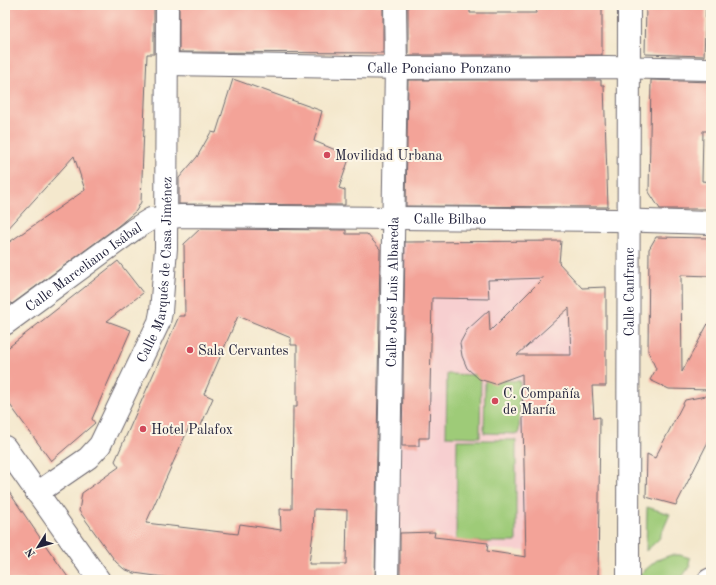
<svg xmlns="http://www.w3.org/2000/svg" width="716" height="585" font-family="'Old Standard TT',serif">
<rect width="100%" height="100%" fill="#fcf5e5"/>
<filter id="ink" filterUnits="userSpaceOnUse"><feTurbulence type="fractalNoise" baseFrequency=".025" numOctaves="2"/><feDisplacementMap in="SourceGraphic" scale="8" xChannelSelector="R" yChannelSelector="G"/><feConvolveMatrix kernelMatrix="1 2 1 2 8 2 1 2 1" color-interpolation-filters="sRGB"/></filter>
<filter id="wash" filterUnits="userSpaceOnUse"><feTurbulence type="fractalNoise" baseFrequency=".012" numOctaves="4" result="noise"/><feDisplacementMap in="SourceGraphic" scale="16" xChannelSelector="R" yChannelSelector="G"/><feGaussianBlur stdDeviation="0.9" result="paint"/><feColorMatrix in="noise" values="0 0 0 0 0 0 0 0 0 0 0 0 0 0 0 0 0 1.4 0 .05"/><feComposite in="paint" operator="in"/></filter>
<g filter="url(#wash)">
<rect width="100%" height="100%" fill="#f4e8cd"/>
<path fill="#f7cfd0" d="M561,241L559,263L582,288L606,287V386H592L594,418L600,417L599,555L454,547L435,532L398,533L400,242Z"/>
<path fill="#9ecb78" stroke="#60765a" d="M447,374L481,375L480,437L446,436Z
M485,380L520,381L519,434L484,433Z
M457,440H516V542H456Z
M647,507L670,514L659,539L646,551Z
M671,555H680L690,558L689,564L690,566L680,580H641L639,575L657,560Z"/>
<g id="blocks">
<path fill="#f3a398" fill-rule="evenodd" d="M5,5H154V54H147L141,202L136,211L118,226L12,304L5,294V245L85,190L74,156L5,232Z
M179,5H383V53L179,52Z
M408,5H470V13H536L537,5H602V55H408Z
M646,5H706L704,56L645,54Z
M233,79L322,111L314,141L350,156L339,188L345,190V205L179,204V178L197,157L211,132L216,133Z
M408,80H601V85H604L608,207L406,206Z
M651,80L711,82V131H703L702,181L711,182V209H660L649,192Z
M200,229L346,230V234H367L380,249L375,580H185L134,573L124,569L116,562L79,511L82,493L119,467L115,461L179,316H185L184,244ZM238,316L291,338V345H297V407H293L292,509H280L281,530L240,524L238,534L146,523L190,425L199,430L213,398L204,394ZM314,509L347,510L346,564H309L313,533Z
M656,237L711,238V276L681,275L682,372L711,318V390L669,389L650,380L656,369L648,351L649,249Z
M561,241L559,263L582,288L606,287V386H592L594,418L600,417L598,580H400V533L435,532L434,537L488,543L487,551L526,557L522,374L495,384L479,379L467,368L462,356L460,343L467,330L489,310L490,331L543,278L488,280L489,299L432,298L429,438H419V446H402L405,242ZM569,308L571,355H517Z
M118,261L143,293L107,321L131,330L92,419L95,423L51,461L5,398V350Z
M711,395V436L676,505L646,497L647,454L655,458L685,400Z
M5,486L41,539L70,580H5Z"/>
</g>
</g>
<g filter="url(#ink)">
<use href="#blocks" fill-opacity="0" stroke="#6c676e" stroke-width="1"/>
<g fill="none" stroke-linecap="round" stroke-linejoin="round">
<g stroke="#6c676e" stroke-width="24">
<g id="minor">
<path id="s1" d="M167,64L406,68L606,67L711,69"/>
<path id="s2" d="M5,324L133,230L151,219L181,216L614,220L711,223"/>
<path d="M5,447L99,580"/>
<path id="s3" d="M37,493L88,458L100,445L159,322L161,312L166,248L167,5"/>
<path id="s4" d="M387,580L396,68L395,5"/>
<path id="s5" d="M628,580L629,5"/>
<path d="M709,580L711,579"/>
</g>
</g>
<use href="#minor" stroke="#fff" stroke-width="22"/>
</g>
</g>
<g fill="#d1495b" stroke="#fcf5e5" stroke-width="1.5">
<circle cx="327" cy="155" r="4"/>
<circle cx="190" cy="350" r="4"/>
<circle cx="495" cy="401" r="4"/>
<circle cx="143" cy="429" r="4"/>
</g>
<g text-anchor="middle" stroke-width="4" stroke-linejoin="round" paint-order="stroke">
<g font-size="14" fill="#22223b" stroke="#fcf5e5">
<text dy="5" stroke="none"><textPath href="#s1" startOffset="272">Calle Ponciano Ponzano</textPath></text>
<text dy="5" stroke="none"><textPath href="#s2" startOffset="479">Calle Bilbao</textPath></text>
<text dy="5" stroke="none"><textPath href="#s2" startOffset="97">Calle Marceliano Isábal</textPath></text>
<text dy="5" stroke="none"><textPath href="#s3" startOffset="267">Calle Marqués de Casa Jiménez</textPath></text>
<text dy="5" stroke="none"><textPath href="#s5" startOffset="288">Calle Canfranc</textPath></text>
<text dy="5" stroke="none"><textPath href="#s4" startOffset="288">Calle José Luis Albareda</textPath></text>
</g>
<g font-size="14" fill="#22223b" stroke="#fcf5e5" text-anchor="start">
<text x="335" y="160">Movilidad Urbana</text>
<text x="198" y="355">Sala Cervantes</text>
<text x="503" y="398">C. Compañía<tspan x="503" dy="16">de María</tspan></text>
<text x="151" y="434">Hotel Palafox</text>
</g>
</g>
<rect width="716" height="585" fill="none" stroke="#fcf5e5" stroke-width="20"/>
<g transform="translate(38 547) rotate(233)" stroke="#fcf5e5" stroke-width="3" paint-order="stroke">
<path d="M0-3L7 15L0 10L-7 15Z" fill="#22223b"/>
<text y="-6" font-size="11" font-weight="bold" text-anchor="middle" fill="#22223b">N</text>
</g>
</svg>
